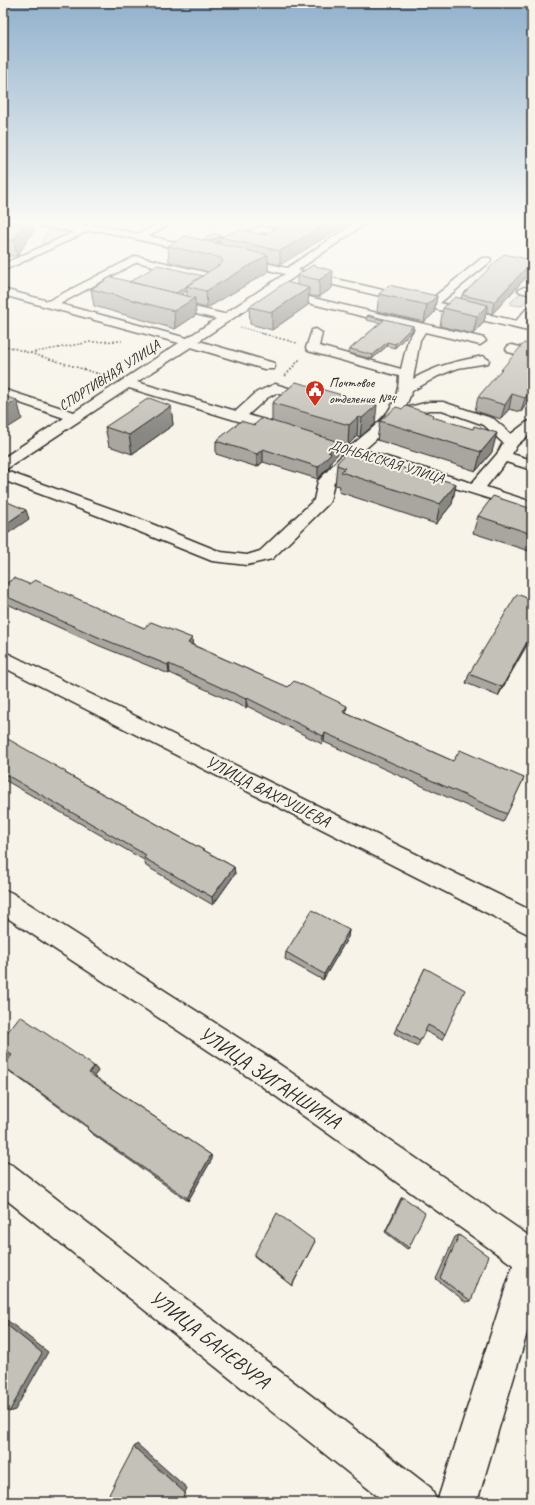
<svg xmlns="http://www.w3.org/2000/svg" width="535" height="1505" font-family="Caveat,sans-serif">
<rect width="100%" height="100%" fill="#f7f3e8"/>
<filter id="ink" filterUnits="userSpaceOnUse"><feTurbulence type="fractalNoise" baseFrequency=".025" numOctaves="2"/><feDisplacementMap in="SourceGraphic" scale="8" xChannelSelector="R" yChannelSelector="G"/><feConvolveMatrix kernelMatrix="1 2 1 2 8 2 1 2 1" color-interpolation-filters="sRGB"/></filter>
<g filter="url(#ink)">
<path fill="#dad6cc" stroke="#82807c" d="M48,229L70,233L46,244L42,243Z
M522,291L532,293V295L521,306L509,304Z"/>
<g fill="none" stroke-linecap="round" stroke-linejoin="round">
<g stroke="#2b2b2b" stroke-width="3">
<path id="minor" d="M38,224L101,225L138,234L157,224H170L149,236L204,249L205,251L200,254L101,231H89L3,271V264L74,232L43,227Z
M353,224H365L298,270L429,301L482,258H490L491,260L490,262L440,303L516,321L528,307L532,306V317L527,323L532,324V332L296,276L199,341L274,363L275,366L274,369H264L191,347L137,382L236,411L257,392L275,384L318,397L320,400L318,403L313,404L276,393L267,398L248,415L291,428L293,431L291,434H281L129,388L8,468L3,470V458L64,418L3,397V389L74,412L179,343L3,295V289L48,301L136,256L221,276L222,278L217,281L137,262L60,304L187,338L216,319L164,306L162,304L164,302L168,301L224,314L285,274L235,262L234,260L235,258L239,257L287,268Z
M261,226L285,231L287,233L282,236L262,232L228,246L224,247L219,244Z
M524,287L532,289V295L520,292L518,290Z
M279,290L484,338L486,341L480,345L425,332L420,340L413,379C435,366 457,361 483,356L489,360L488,363L458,368L438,376L412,391L405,408L429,402H443L494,419L511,434L527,422L532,421V432L517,445L512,454L532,460V470L506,462L486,487L532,502V512L356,457L334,482L330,501L328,504L272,559L247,565L212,561L125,526L3,480V470L137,518L221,552L247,555L260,551L314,500L318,481L344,453L337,451L335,448L337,445L342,444L351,446C375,425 399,412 399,376L308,351L306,348L312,330L316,329L322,333L319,346L401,369L408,340L415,329L275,295L273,293L275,291ZM429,410H442L484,425L503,443L497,454L472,483L364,450L400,418Z
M512,345L532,350V358L508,352L506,349L508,346Z
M3,889L12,893L273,1060L532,1238V1316L477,1502H437L513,1265L253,1080L3,915Z
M3,1161L14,1166L431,1488L437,1502H385L3,1197Z"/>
</g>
<g stroke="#2b2b2b" stroke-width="3">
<path id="major" d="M3,651L532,911V936L3,667Z"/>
</g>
<path stroke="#2b2b2b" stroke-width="1" stroke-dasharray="1.5 1.5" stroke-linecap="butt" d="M209,224L217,233
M240,327L264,334"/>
<path stroke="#2b2b2b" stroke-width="1.5" stroke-dasharray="2 2" stroke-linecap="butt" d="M260,333L297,343
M3,345L106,376
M30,353L91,342L122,341
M285,376L300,359"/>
<use href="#minor" fill="#f7f3e8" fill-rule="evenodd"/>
<use href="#major" fill="#f7f3e8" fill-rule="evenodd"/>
</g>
<path fill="#a9a69f" stroke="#2b2b2b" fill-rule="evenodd" d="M3,224L34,230L17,256H3Z
M283,224L280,265L268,262V272L207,308L195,305L196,315L175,329L94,306L91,289L129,282L203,276L209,272L169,262L168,246L223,236L265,235ZM220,241V244L214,243ZM187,291V296L181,294Z
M532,260V271L492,314L486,312L484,322L473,334L440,326L443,308L461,298L462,295Z
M313,265L332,288L319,297L308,295V305L272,330L250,324L249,307L297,285V275Z
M379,294L437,296L434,313L424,322L377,311Z
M367,316L413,326V330L395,348L387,346L372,359L349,353L350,349L380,323L366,320Z
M532,334V395L521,412L509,409L501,419L475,411L478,397L529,344Z
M296,382L375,424L360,437L357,436L348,445L339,442L338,454L331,461L330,465L318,479L263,462L257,467L216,454V441L254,425L272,421V403Z
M171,406L173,425L132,454L109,446L105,427Z
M433,417L492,452L476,471L377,440L380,421Z
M337,465L456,484L452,504L436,524L339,492L340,486L335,485Z
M532,509V552L473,533L478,516Z
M29,584L144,628L193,645L453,761L524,778L503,822L324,742L322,744L247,706L246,708L170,673L169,674L100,646L3,602V586Z
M532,600V636L498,696L466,683L469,674Z
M3,741L67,774L234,867L235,874L213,905L146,866L144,860L3,779Z
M349,930L348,937L323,980L285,959L286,952Z
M425,968L445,1034L442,1040L425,1031L417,1047L394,1033Z
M3,1038L94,1066L98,1071L94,1076L211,1155L212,1159L188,1201L91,1133L87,1129L88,1128L9,1071L3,1066L11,1057L3,1051Z
M403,1197L409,1248L407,1249L385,1232L401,1198Z
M459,1235L471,1301L466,1302L436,1279L455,1237Z
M315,1241L292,1286L254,1256V1255Z"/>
<path fill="#898782" stroke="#2b2b2b" d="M24,224H33L34,230L17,256L14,240Z
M326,224H347L280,265V251Z
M219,237L220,241L203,247V244Z
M268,255V272L207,308L206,291Z
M532,262V271L492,314L494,302Z
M333,271L332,288L319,297V280Z
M186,287L187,291L173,299L172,295Z
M309,288L308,305L272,330V312Z
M437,296L434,313L424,322L427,305Z
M195,298L196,315L175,329L174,311Z
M488,305L484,322L473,334L477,316Z
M413,326V330L395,348V344Z
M387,342V346L372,359L373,355Z
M532,387V395L521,412L525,398Z
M512,394L509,409L501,419L505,405Z
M17,400L22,419L3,431V409Z
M377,405L375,424L360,437L362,418Z
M171,406L173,425L132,454L129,435Z
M358,417L357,436L348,445L349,425Z
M497,433L492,452L476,471L481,452Z
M339,442L338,454L331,461L330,465L318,479V467L328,452Z
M263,449V462L257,467V454Z
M456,484L452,504L436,524L440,504Z
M26,510L29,519L3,537V526Z
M532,633V636L498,696L502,687Z
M192,638L193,647L188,643Z
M169,664L170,673L169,674L168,665Z
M247,698V706L246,708V699Z
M347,706L346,715L343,712Z
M325,733L324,742L322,744L323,736Z
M234,867L235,874L213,905L212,897Z
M349,930L348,937L323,980L324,974Z
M94,1066L98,1071L93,1078L89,1073Z
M211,1155L212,1159L188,1201L187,1198Z
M3,1317L48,1352L15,1410L9,1412Z
M137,1444L187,1488L181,1502L134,1447Z"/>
<path fill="#c4c1b9" stroke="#2b2b2b" d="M3,224H24L14,240H3Z
M283,224H326L280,251L219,237L239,230L265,235Z
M213,233L223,236L208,241L202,240Z
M185,236L268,255L206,291L186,286L221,264L223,261L221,258L168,246Z
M504,254L532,260V262L494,302L462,295Z
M158,265L203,276L176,293L129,282Z
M313,265L333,271L319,280L297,275Z
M111,277L195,298L174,311L91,289Z
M286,282L309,288L272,312L249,307Z
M389,285L437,296L427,305L379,294Z
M455,297L488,305L477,316L443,308Z
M368,315L413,326L395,344L387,342L373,355L350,349L384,320L367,316Z
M524,343L532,344V387L525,398L512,394L505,405L478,397Z
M296,382L377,405L362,418L358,417L349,425L272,403Z
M3,396L17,400L3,409Z
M149,398L171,406L129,435L105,427Z
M406,406L434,415L432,417L473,429L474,426L497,433L481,452L380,421L396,407L403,409Z
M262,418L339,442L328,452L331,453L318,467L263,449L257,454L216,441L241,421L254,425Z
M348,451L456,484L440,504L341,472L345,468L337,465V463Z
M493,496L532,509V534L478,516Z
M3,500L26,510L3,526Z
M14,578L29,584L35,580L144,628L151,622L192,638L188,643L288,687L294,681L347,706L343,712L453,761L460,750L524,778L507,814L325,733L323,736L247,698L246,699L169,664L168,665L98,637L3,595V586Z
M517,594L532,600V633L502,687L469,674Z
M6,738L66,772L65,773L234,867L212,897L144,858L146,855L3,773V741Z
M312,910L349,930L324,974L286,952Z
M425,968L465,990L445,1034L428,1025L420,1041L396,1028Z
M20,1016L94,1066L89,1073L211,1155L187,1198L87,1129L89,1127L3,1066L12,1055L3,1049V1038Z
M403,1197L425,1213L409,1248L386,1231Z
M277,1213L315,1241L292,1285L254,1255Z
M459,1235L488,1256L471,1301L440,1278Z
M3,1322L42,1353L9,1412L3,1407Z
M134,1447L185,1493L181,1502H105Z"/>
</g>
<linearGradient id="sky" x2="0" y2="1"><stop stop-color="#91b1cd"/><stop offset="0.51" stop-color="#fbfaf5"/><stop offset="1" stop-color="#fbfaf5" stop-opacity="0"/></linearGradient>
<rect width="535" height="435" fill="url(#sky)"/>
<defs>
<g id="civic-pin" transform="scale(1)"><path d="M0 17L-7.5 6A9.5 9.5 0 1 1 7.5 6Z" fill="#c8321e" stroke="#f7f3e8"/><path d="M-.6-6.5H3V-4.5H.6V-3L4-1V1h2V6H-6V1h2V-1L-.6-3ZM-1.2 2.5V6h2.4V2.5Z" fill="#fff"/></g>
</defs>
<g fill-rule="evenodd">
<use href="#civic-pin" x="315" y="390"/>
</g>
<g text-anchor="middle" stroke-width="4" stroke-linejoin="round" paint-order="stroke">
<g font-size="14" fill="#2b2b2b" stroke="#f7f3e8">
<text transform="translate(109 375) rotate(-33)" y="5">СПОРТИВНАЯ УЛИЦА</text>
<text transform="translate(387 461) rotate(17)" y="5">ДОНБАССКАЯ УЛИЦА</text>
</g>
<g font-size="14" fill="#2b2b2b" stroke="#f7f3e8" text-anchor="start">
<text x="329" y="387">Почтовое<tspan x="329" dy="16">отделение №4</tspan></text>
</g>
<g font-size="17" fill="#2b2b2b" stroke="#f7f3e8">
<text transform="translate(268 791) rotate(27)" y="6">УЛИЦА ВАХРУШЕВА</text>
</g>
<g font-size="20" fill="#2b2b2b" stroke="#f7f3e8">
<text transform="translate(270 1077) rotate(34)" y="7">УЛИЦА ЗИГАНШИНА</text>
<text transform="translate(210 1339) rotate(38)" y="7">УЛИЦА БАНЕВУРА</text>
</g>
</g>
<rect width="535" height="1505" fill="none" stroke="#f7f3e8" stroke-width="16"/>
<rect x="8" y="8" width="519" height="1489" fill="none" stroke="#2b2b2b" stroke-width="1.5" filter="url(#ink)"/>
</svg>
